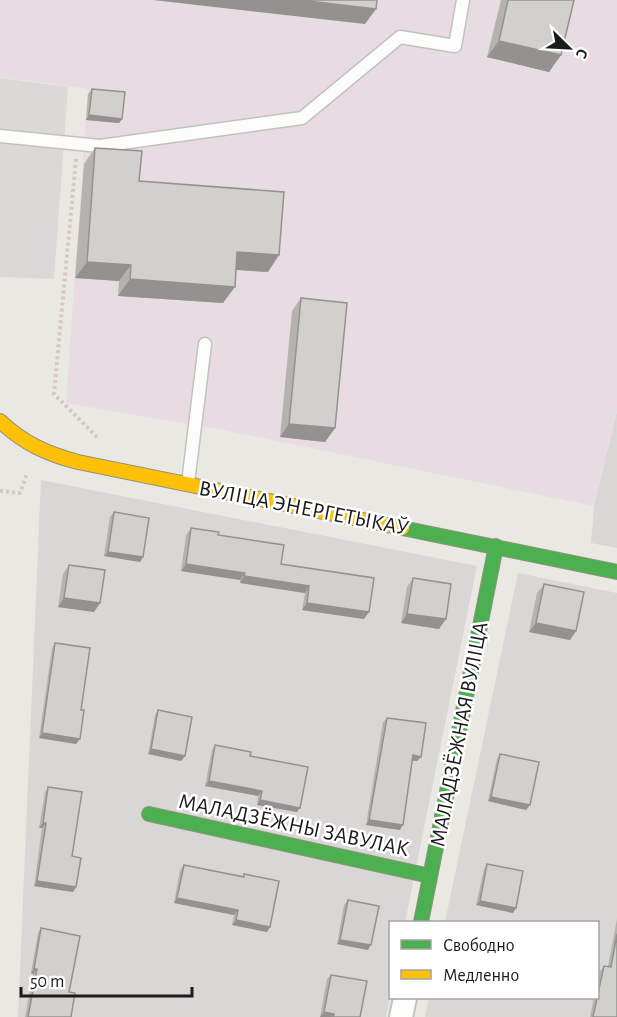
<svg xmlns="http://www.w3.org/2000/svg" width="617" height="1017" font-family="'Alegreya Sans',sans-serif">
<rect width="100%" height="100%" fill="#eae8e3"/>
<path fill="#d9d7d5" d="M617,411V548L591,543L594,506Z
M41,480L477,566L405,922H390V996L386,1017H18Z
M518,573L617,593V1017H425L429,998H598V922H445Z"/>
<path fill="#e8dbe2" d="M0,0H617V411L594,506L223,430L66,403L88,89L0,77Z"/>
<path fill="#dad9d7" d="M0,78L68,87L54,279L0,277Z"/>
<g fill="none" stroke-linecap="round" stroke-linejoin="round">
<g stroke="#c2c2bf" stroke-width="15">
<path id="lane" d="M0,136L100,146L302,118L400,37L455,46L463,0
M188,483L205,344"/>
</g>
<g stroke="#c2c2bf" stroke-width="26">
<path id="street" d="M401,1017L405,998"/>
</g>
<g stroke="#90937b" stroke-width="16">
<path id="fast" d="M402,528L617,572
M149,814L430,876
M421,922L496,546"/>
</g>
<g stroke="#90937b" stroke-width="16">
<path id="slow" d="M0,421C23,443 47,454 78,462L402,528"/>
</g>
<path stroke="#d6c7c3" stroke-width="4" stroke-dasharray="3 3" stroke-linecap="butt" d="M76,159L54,394L98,438
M0,491L20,493L27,473"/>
<use href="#lane" stroke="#fcfcfb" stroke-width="12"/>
<use href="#street" stroke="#fcfcfb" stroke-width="22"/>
<use href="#fast" stroke="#4caf50" stroke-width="14"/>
<use href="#slow" stroke="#ffc107" stroke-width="14"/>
</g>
<path fill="#b5b3af" d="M501,0H574L561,55L549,72L487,57Z
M92,89L122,119L119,123L86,120L88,94Z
M95,148L139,181L268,272L236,270L223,303L118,296L119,281L75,278L84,164Z
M301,298L335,428L325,442L280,437L292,311Z
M114,512L143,557L140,562L104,556L110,517Z
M191,528L218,535L281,564L364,619L302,610L305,593L240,583V580L181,571L186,535Z
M69,565L100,603L94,612L58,607L63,574Z
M413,578L439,629L401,623L407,587Z
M544,584L576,631L570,640L529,632L537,593Z
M55,643L76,744L39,738L52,648Z
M158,710L185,756L181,761L148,754L155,715Z
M387,718L417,761H412L400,830L366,825L383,722Z
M215,745L250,756L297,812L257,805L258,796L205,786L212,750Z
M500,754L530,805L526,810L488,801L497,759Z
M48,787L72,856L76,887L73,892L34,886L42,828H39L45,792Z
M487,864L513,913L476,905L484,869Z
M184,865L243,876L244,874L270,927L267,932L232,925L234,915L174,903L180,870Z
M348,900L368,950L337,944L344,905Z
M617,919V1017H590L594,998H597V984L600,971L604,966H608Z
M41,928L69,992L71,1017H25L33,974L31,973L38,933Z
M331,975L360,1017H320L327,979Z"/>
<path fill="#93928f" d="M153,0H300L376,9L365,24Z
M499,41L561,55L549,72L487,57Z
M89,115L122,119L119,123L86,120Z
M237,252L279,255L268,272L226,269Z
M87,262L131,265L119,281L75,278Z
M130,279L235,287L223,303L118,296Z
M289,424L335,428L325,442L280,437Z
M108,552L143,557L140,562L104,556Z
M186,564L245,573L240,580L181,571Z
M244,576L309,586L305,593L240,583Z
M64,598L100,603L94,612L58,607Z
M307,603L369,612L364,619L302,610Z
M407,614L446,619L439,629L401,623Z
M536,623L576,631L570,640L529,632Z
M42,733L80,739L76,744L39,738Z
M151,749L185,756L181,761L148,754Z
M413,755L421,757L417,761L410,760Z
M209,781L262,791L258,796L205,786Z
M491,797L530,805L526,810L488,801Z
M260,800L300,808L297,812L257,805Z
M369,820L403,825L400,830L366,825Z
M43,823H46L42,828H39Z
M37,881L76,887L73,892L34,886Z
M177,898L238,910L234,915L174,903Z
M480,901L516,908L513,913L476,905Z
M236,920L270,927L267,932L232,925Z
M340,940L371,945L368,950L337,944Z
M34,969H37L33,974L31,973Z
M324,1012L334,1014L332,1017H320Z"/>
<path fill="#d2d0cc" stroke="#93928f" stroke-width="1.5" d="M300,0H377L376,9Z
M508,0H574L561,55L499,41Z
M92,89L125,92L122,119L89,115Z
M95,148L142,151L139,181L284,192L279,255L237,252L235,287L130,279L131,265L87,262Z
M301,298L347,303L335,428L289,424Z
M114,512L149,518L143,557L108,552Z
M191,528L219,532L218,535L284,545L281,564L374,578L369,612L307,603L309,586L244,576L245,573L186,564Z
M69,565L105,570L100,603L64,598Z
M413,578L451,584L446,619L407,614Z
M544,584L584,592L576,631L536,623Z
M55,643L90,648L81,710H84L80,739L42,733Z
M158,710L192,717L185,756L151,749Z
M387,718L426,723L421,757L413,755L403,825L369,820Z
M215,745L251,752L250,756L308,767L300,808L260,800L262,791L209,781Z
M500,754L539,762L530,805L491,797Z
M48,787L82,792L72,856L81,858L76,887L37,881L46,823H43Z
M487,864L523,871L516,908L480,901Z
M184,865L244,877V874L279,881L270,927L236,920L238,910L177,898Z
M348,900L379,906L371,945L340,940Z
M41,928L80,936L69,992L75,993L71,1017H28L37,969H34Z
M617,934V1017H593L604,966L611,967Z
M331,975L367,981L360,1017H333L334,1014L324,1012Z"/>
<g text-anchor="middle" stroke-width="5" stroke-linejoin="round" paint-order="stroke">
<g font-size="22" fill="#1b1b1b" stroke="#fff">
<text transform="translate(304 507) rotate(11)" y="8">ВУЛІЦА ЭНЕРГЕТЫКАЎ</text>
<text transform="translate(458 734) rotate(-79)" y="8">МАЛАДЗЁЖНАЯ ВУЛІЦА</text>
<text transform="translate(294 824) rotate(12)" y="8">МАЛАДЗЁЖНЫ ЗАВУЛАК</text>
</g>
</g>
<rect x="389" y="921" width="210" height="78" fill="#ffffff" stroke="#a4a4a4" stroke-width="1.5"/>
<rect x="401" y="940" width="30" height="9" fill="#4caf50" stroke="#a4a4a4" stroke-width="1.5"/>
<text x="443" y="951" font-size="18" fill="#1b1b1b">Свободно</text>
<rect x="401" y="970" width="30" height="9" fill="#ffc107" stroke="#a4a4a4" stroke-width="1.5"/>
<text x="443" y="981" font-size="18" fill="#1b1b1b">Медленно</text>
<g transform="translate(569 48) rotate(114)" stroke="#ffffff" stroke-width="4.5" paint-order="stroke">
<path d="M0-4.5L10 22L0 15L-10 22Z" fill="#1b1b1b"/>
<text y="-9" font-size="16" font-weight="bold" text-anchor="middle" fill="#1b1b1b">С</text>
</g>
<path d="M21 987v9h171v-9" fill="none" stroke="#1b1b1b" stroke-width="3"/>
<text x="30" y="987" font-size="18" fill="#1b1b1b" stroke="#ffffff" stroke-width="4.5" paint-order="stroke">50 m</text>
</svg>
